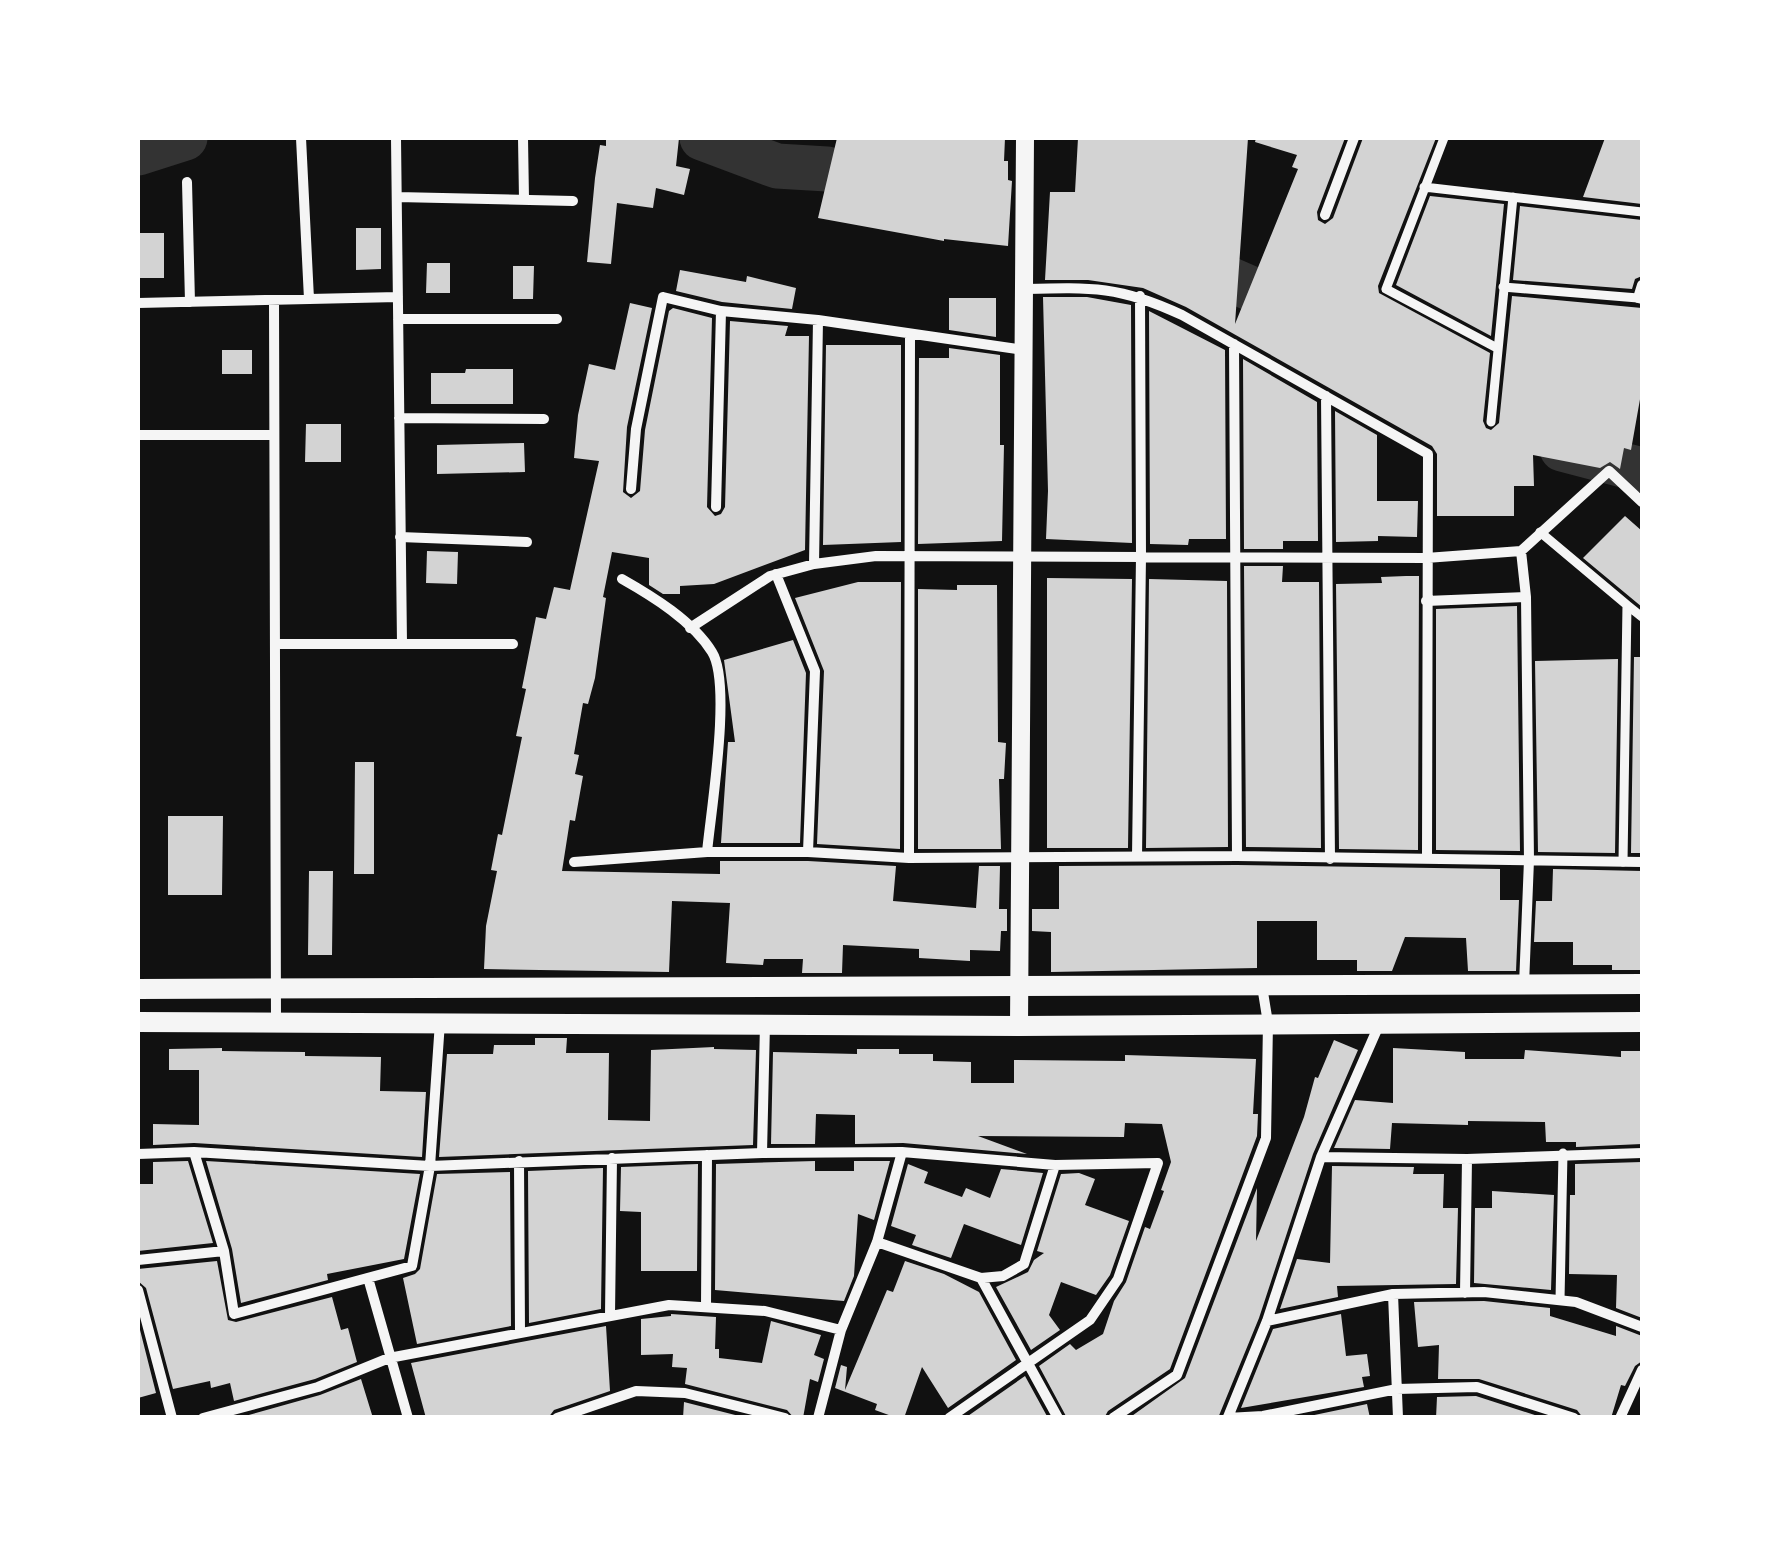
<svg xmlns="http://www.w3.org/2000/svg" width="1780" height="1555" font-family="'Alegreya Sans',sans-serif">
<rect width="100%" height="100%" fill="#111"/>
<g fill="none" stroke-linecap="round" stroke-linejoin="round">
<path stroke="#333" stroke-width="45" d="M702,138L777,166L827,169L890,186
M138,153L185,138
M1183,259L1307,313
M1562,449L1642,470"/>
</g>
<path fill="#d3d3d3" d="M606,138H679L676,166L690,169L684,195L656,188L653,208L617,203L611,264L587,262L595,178L600,145L606,146Z
M837,138H1005L1004,161H1008V180L1012,181L1008,246L944,239V241L818,218Z
M1078,138H1248L1235,324L1298,169L1292,167L1297,155L1255,142L1256,138H1345L1317,212L1318,220L1325,224L1333,218L1363,138H1436L1378,286L1379,293L1490,353L1483,421L1486,428L1491,430L1499,423L1512,296L1642,308V388L1631,450L1624,448L1620,469L1610,462L1600,468L1533,455L1534,486H1514V516H1437V454L1432,446L1186,307L1143,288L1088,280H1045L1050,192H1075Z
M1605,138H1642V204L1583,197Z
M1430,196L1504,204L1491,336L1396,285Z
M1520,206L1642,220V276L1635,279L1632,289L1513,280Z
M356,228H381V269L356,270Z
M138,233H164V278H138Z
M427,263H450V293H426Z
M513,266H534L533,299H513Z
M680,270L746,282L747,276L796,288L792,309L722,302L676,291Z
M1043,297H1087L1131,305L1132,543L1046,539L1048,491Z
M949,298H996V337L949,330Z
M630,303L652,308L627,427L623,492L631,498L640,491L645,430L669,311L673,308L712,318L707,507L715,516L721,514L725,507L730,321L788,326L785,336H809L805,550L714,584L680,586V594H663L649,585V558L612,552L603,597L606,598L595,678L588,704L583,703L574,754L579,755L575,774L583,776L575,821L570,820L562,871L720,874V861H808L896,866L893,901L976,908L979,866H1000L999,909H1007V931H1001L1000,951L970,950V961L919,958V949L843,945L842,973H802L803,959H764L763,965L726,963L730,903L672,901L669,972L484,969L486,926L497,871L491,870L498,834L502,835L522,737L516,736L526,689L522,688L536,617L546,619L554,587L570,590L599,461L574,458L578,415L589,364L615,370Z
M1149,311L1225,350L1226,539H1189L1188,545L1150,544Z
M826,345H901V542L823,545Z
M949,348L1000,355V445H1004L1002,541L918,544L919,358H949Z
M222,350H252V374H222Z
M1243,359L1317,402L1318,541H1283V549H1244Z
M466,369H513V404H431V373H465Z
M1335,411L1377,435V501H1418L1417,537L1378,536V541L1336,542Z
M306,424H341V462H305Z
M524,443L525,472L437,474V445Z
M1625,516L1642,531V607L1583,558Z
M427,551L458,552L457,584L426,583Z
M1244,566H1283L1282,582H1319L1321,848L1246,847Z
M1406,576H1419L1418,850L1339,849L1336,584L1382,583L1381,577Z
M1047,578L1132,579L1128,848H1047Z
M1149,579L1227,581L1228,847L1146,848Z
M858,582H901L900,849L817,844L824,671L795,598Z
M957,585H997L998,742L1006,743L1004,779H999L1001,849H918V589L957,590Z
M1517,606L1520,851L1436,850V609Z
M793,640L806,673L800,843H721L728,742H735L724,660Z
M1634,657H1642L1640,778H1642V853H1631Z
M1618,659L1615,853L1538,852L1535,661Z
M355,762H374V874H354Z
M168,816H223L222,895H168Z
M1237,865L1500,869V900H1519L1516,971H1468L1466,938L1405,937L1392,971H1357V960H1317V921H1257V968L1051,972V932L1032,931V909H1059V866Z
M1553,869L1642,871L1640,970H1612V965H1573V942H1534L1536,901H1552Z
M309,871H333L332,955H308Z
M535,1038H567L566,1053H609L608,1120L650,1121L651,1050L714,1047V1049L756,1050L753,1145L439,1157L447,1054H493L494,1045H535Z
M1334,1040L1358,1050L1313,1154L1259,1318L1218,1418H1129L1185,1378L1257,1188L1256,1241L1304,1117L1315,1077L1318,1078Z
M222,1048V1051L305,1052V1056L381,1057L380,1091L426,1092L422,1157L194,1143L153,1145V1124L199,1125V1070H169V1049Z
M1393,1048L1465,1052V1059H1524L1525,1050L1621,1057V1051H1642V1144L1576,1147V1142H1546L1545,1122L1468,1121V1125L1392,1123L1390,1149L1334,1148L1355,1100L1393,1103Z
M857,1049H899V1054H933V1061L971,1062V1083H1014V1060L1125,1061V1055L1256,1059L1253,1114H1258L1257,1136L1170,1369L1108,1411L1104,1418H1067L1039,1366L1070,1344L1076,1350L1103,1334L1114,1301L1126,1282L1145,1227L1150,1229L1164,1191L1161,1190L1171,1162L1162,1124L1125,1123L1124,1137L978,1136L1027,1154L903,1143L855,1144V1115L816,1114L815,1144H771L773,1052L857,1054Z
M188,1161L213,1243L138,1251V1184H153V1162Z
M206,1161L420,1174L404,1259L327,1274L328,1280L241,1303L232,1249Z
M815,1161V1171H854V1161H890L874,1220L858,1214L854,1276L844,1301L715,1290L716,1164Z
M1642,1162V1318L1616,1308L1617,1275L1569,1274L1570,1195H1575V1164Z
M698,1164L697,1271H641V1212L620,1211L621,1167Z
M908,1164L928,1172L924,1183L962,1197L966,1188L990,1198L1001,1169L1043,1173L1021,1245L964,1224L951,1258L912,1245L916,1235L891,1226Z
M1332,1166L1414,1167L1413,1174H1444L1443,1208H1458L1456,1284L1337,1286L1338,1297L1280,1309L1297,1259L1330,1263Z
M603,1168L601,1309L529,1323L528,1171Z
M510,1172L511,1326L417,1344L403,1278L415,1274L420,1269L437,1174Z
M1079,1173L1095,1179L1085,1205L1129,1221L1110,1275L1096,1295L1061,1282L1049,1315L1060,1330L1031,1350L996,1287L1028,1272L1034,1260L1044,1253L1037,1251L1061,1174Z
M1492,1191L1554,1195L1551,1290L1474,1283L1475,1208H1492Z
M217,1261L228,1320L236,1322L332,1297L341,1330L348,1328L357,1362L315,1379L234,1401L230,1383L211,1388L210,1381L173,1389L146,1288L138,1281V1269Z
M905,1261L944,1274L979,1292L1016,1360L948,1408L922,1367L904,1418H897L875,1410L877,1404L835,1388L841,1365L847,1367L845,1390L887,1290L893,1292Z
M1484,1301L1550,1308V1316L1616,1336V1326L1642,1336V1361L1635,1366L1625,1386L1621,1385L1611,1418H1583L1577,1410L1479,1379H1438L1439,1345L1418,1347L1414,1302Z
M671,1314L716,1317L715,1349H719V1358L762,1363L771,1321L821,1335L814,1355L824,1359L818,1382L810,1379L803,1418H794L787,1410L685,1384L687,1368L672,1367L673,1354L641,1355V1319L671,1316Z
M1341,1314L1346,1356L1367,1354L1370,1376L1362,1377L1364,1387L1241,1408L1273,1329Z
M138,1322L156,1393L138,1398Z
M606,1326L610,1391L554,1410L548,1418H426L411,1363Z
M1025,1376L1048,1418H965Z
M361,1379L373,1418H238L320,1395Z
M1476,1396L1544,1418H1436L1437,1397Z
M684,1402L747,1418H683Z
M1367,1404L1370,1418H1300Z"/>
<g fill="none" stroke-linecap="round" stroke-linejoin="round">
<path stroke="#f5f5f5" stroke-width="9" d="M1444,138L1386,289L1497,348
M1424,187L1642,212
M1503,287L1638,298
M1491,422L1513,197
M1540,532L1627,605L1623,862
M1627,605L1642,617
M1560,1300L1563,1153"/>
<path stroke="#f5f5f5" stroke-width="10" d="M301,138L309,299
M396,138L402,643
M523,138L524,199
M187,182L190,302
M397,197L573,201
M1325,215L1354,138
M1642,285L1638,298L1642,299
M1024,289C1092,287 1120,286 1182,315L1428,454L1427,859
M274,301L276,1022
M138,303L398,297
M398,319H557
M1234,344L1237,856
M1326,396L1330,859
M399,418L544,419
M138,435H274
M631,489L636,429L663,297L721,311L818,320L1024,350
M716,507L721,311
M400,537L527,542
M1521,551L1609,471L1642,502
M814,564L818,320
M776,574L815,671L808,852
M622,579C652,596 693,621 712,652C732,684 711,810 707,852
M1426,601L1526,597
M690,628L770,576L814,564L876,556L1426,558L1521,551L1526,597L1529,860L1524,985
M275,644H513
M1137,857L1141,556L1140,296
M909,858L910,336
M574,862L707,852H808L909,858L1237,856L1642,862
M194,1152L224,1251L234,1314L412,1266L430,1166L440,1022
M762,1153L765,1024
M138,1154L194,1152L430,1166L762,1153L902,1152L1055,1165L1158,1163L1118,1279L1090,1320L949,1418
M1321,1157L1467,1159L1642,1153
M519,1161L520,1332
M877,1242L981,1278L1003,1276L1024,1264L1055,1165
M138,1260L224,1251
M368,1278L408,1418
M981,1278L1058,1418
M138,1290L172,1418
M1465,1293L1467,1159
M1393,1294L1398,1418
M706,1307L707,1155
M610,1315L612,1158
M1267,1321L1393,1294L1484,1292L1576,1302L1642,1327
M1228,1417L1267,1321L1321,1157L1379,1025
M203,1418L318,1387L389,1358L669,1305L765,1311L841,1330
M557,1418L636,1391L685,1393L785,1418
M818,1418L841,1330L877,1242L902,1152
M1113,1418L1177,1375L1266,1138L1268,1023L1262,986
M1227,1418L1263,1416L1397,1389L1477,1387L1574,1418
M1620,1418L1642,1370"/>
<path stroke="#f5f5f5" stroke-width="18" d="M1019,1026L1025,138"/>
<path stroke="#f5f5f5" stroke-width="20" d="M138,989L1642,984
M138,1022L1019,1026L1642,1022"/>
</g>
<rect width="1780" height="1555" fill="none" stroke="#ffffff" stroke-width="280"/>
</svg>
